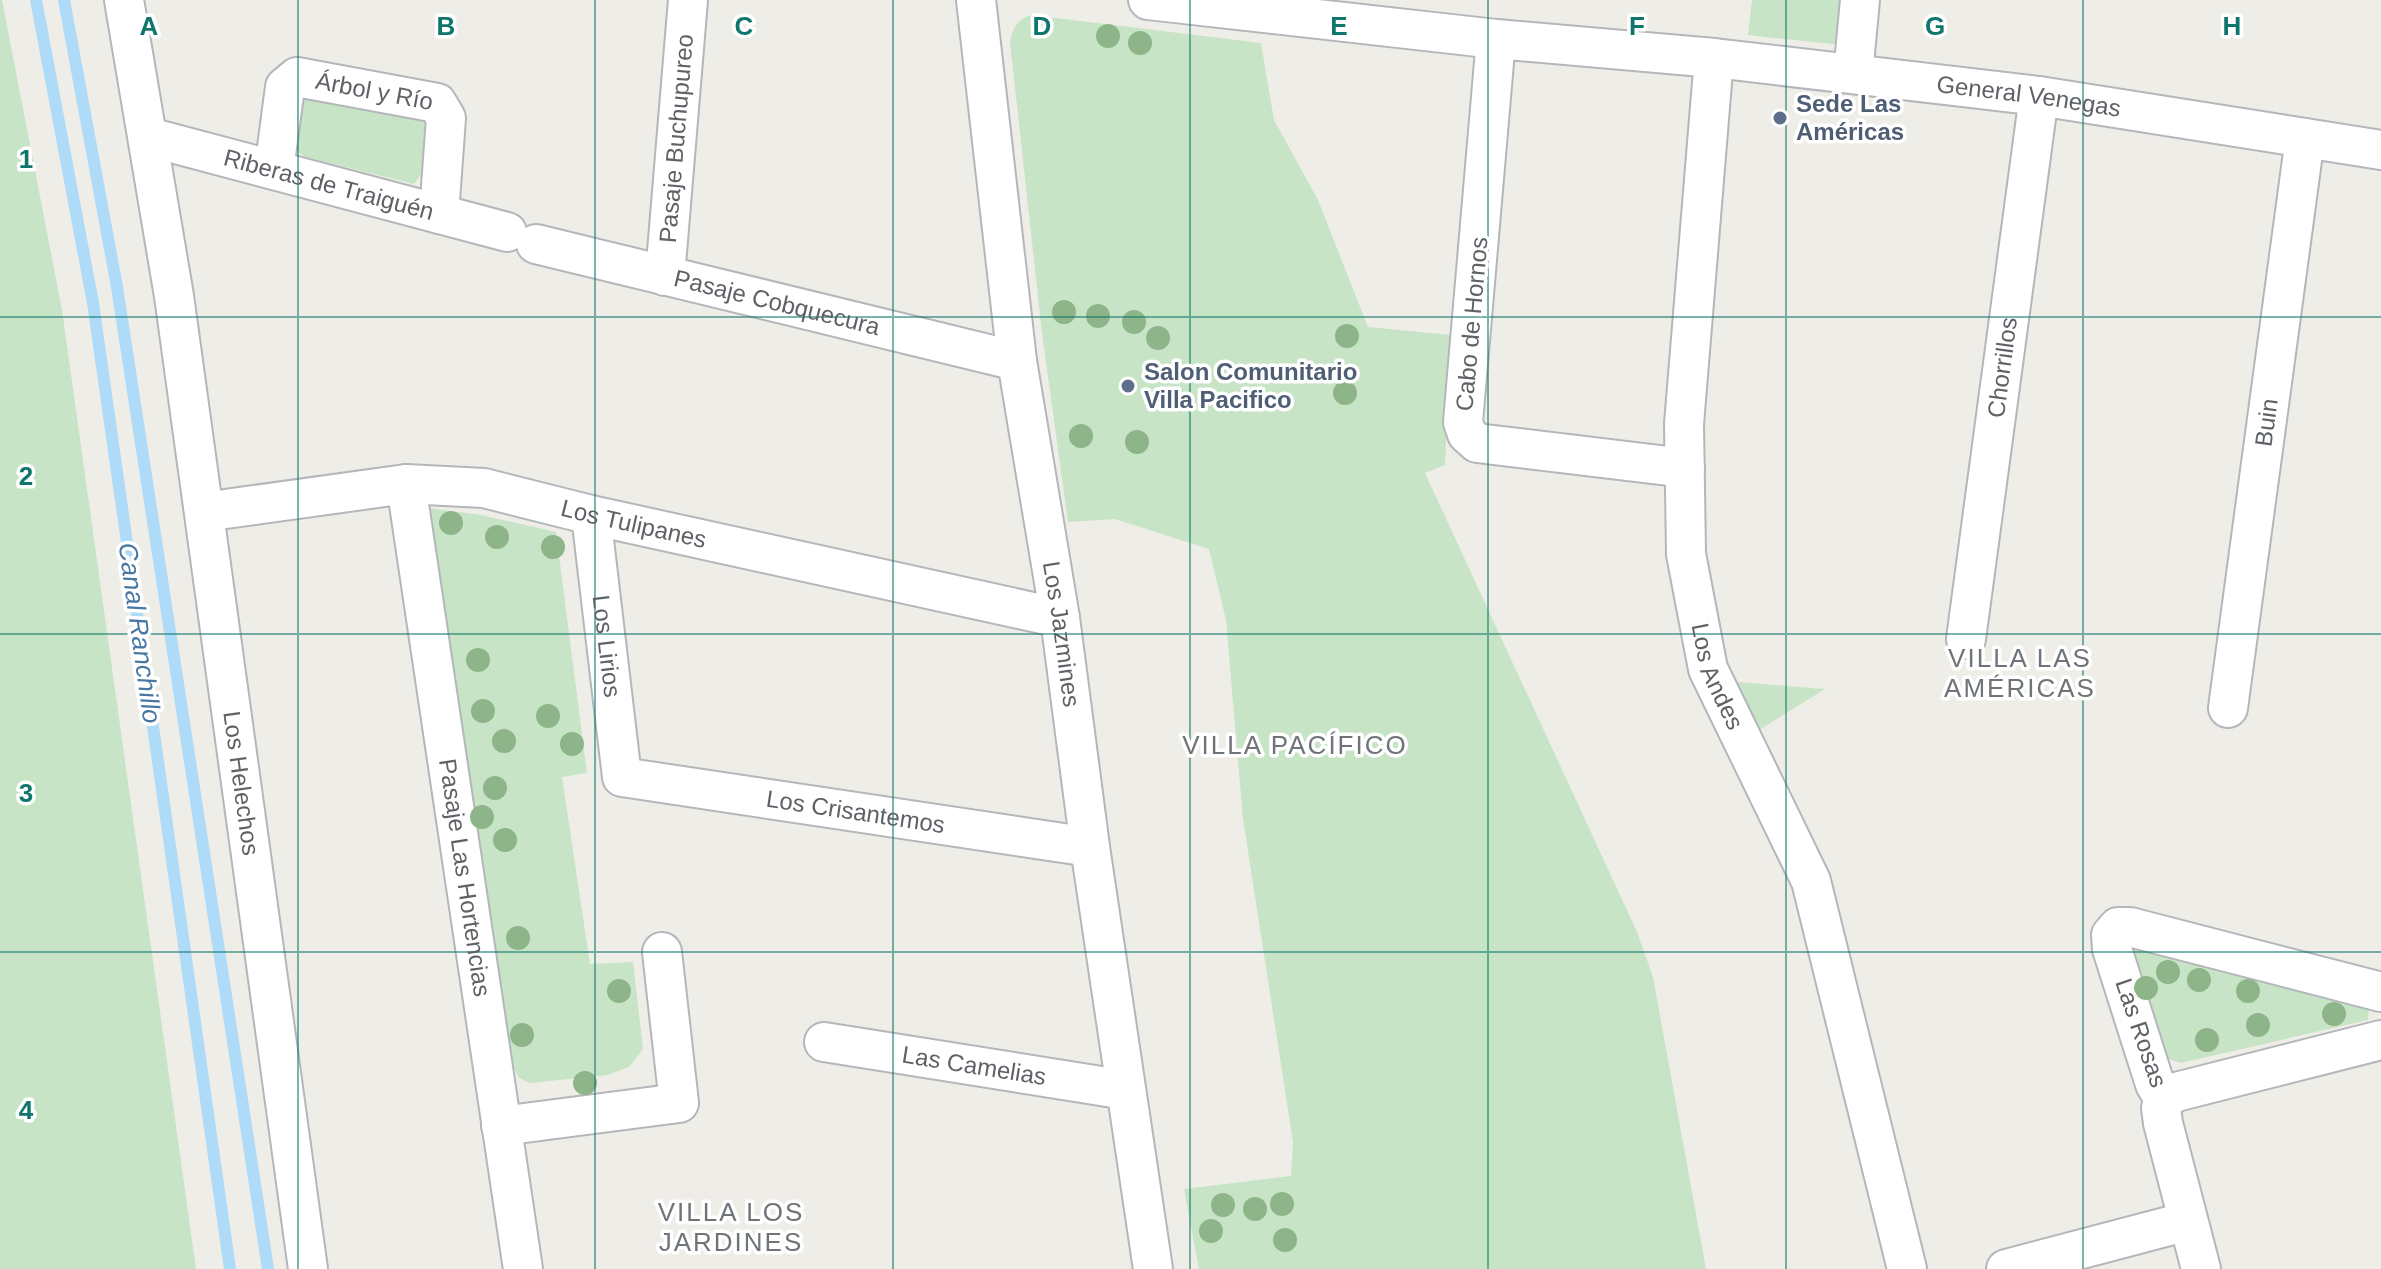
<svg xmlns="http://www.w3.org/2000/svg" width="2381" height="1269" font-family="Helvetica,sans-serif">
<rect width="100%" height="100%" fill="#efede7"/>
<path fill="#c7e4c6" d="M0,0H2L62,310L196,1269H0Z
M1752,0H1846L1842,45L1748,35Z
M1031,15L1261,43L1274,120L1318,200L1368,327L1451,335L1445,465L1425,473L1637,932L1653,977L1706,1269H1199L1184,1189L1291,1176L1293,1142L1243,819L1226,620L1209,549L1115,519L1068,522L1042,333L1010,42C1013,27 1017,20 1031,15Z
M308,94L417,114L426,125L422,173L414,184L305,157L295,149L300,104Z
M428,508L481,515L556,532L587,773L562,777L590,964L633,962L643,1049L629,1067L607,1075L530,1083L519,1078L511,1062Z
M1725,681L1825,689L1751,735Z
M2143,944L2369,1005L2368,1020L2181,1063L2159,1056L2129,956L2134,948Z"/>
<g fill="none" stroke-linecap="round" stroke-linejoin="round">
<path stroke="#aedbf8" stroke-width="12" d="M36,0L93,303L230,1269
M64,0L117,287L268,1269"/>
<g stroke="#b4b7ba" stroke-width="42">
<g id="minor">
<path id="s1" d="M124,0L174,296L308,1269"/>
<path id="s2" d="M976,0L1017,361L1060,618L1090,847L1153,1269"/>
<path id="s3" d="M1148,0L1496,39L1714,58L2039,96L2381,150"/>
<path d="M1496,39L1463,422L1467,434L1477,443L1685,468"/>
<path id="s4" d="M1714,58L1684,424L1686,554L1708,669L1811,881L1907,1269"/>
<path d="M1853,74L1860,0"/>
<path id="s5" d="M149,137L507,232"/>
<path id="s6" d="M274,170L285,87L297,77L437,103L446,118L439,214"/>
<path id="s7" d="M536,244L1017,361"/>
<path id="s8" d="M665,276L688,0"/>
<path id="s9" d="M406,484L523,1269"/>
<path id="s10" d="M204,512L406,484L484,488L591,515L1060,618"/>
<path id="s11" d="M591,515L622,777L1090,847"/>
<path id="s12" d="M1966,639L2039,96"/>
<path id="s13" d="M2228,708L2305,138"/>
<path id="s14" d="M824,1042L1126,1090"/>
<path d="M2164,1099L2176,1092L2381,1040"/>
<path d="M501,1126L679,1103L662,952"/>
<path d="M2006,1269L2188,1221"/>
<path d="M2201,1269L2163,1123L2161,1108L2164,1099L2155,1084L2112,949L2111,935L2118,927H2130L2381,992"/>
</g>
</g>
<use href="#minor" stroke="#fff" stroke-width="38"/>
</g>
<g fill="#8eb48a">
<circle cx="1108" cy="36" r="12"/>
<circle cx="1140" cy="43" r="12"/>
<circle cx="1064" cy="312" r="12"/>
<circle cx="1098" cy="316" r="12"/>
<circle cx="1134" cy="322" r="12"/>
<circle cx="1347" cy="336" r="12"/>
<circle cx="1158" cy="338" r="12"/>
<circle cx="1345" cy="393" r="12"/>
<circle cx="1081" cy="436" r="12"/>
<circle cx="1137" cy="442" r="12"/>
<circle cx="451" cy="523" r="12"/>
<circle cx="497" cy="537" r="12"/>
<circle cx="553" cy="547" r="12"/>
<circle cx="478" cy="660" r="12"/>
<circle cx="483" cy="711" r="12"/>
<circle cx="548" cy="716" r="12"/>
<circle cx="504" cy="741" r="12"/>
<circle cx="572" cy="744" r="12"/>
<circle cx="495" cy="788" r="12"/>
<circle cx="482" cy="817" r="12"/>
<circle cx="505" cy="840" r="12"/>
<circle cx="518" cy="938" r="12"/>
<circle cx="2168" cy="972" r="12"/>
<circle cx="2199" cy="980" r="12"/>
<circle cx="2146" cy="988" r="12"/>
<circle cx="619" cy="991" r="12"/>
<circle cx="2248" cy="991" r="12"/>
<circle cx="2334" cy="1014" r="12"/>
<circle cx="2258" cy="1025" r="12"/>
<circle cx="522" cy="1035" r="12"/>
<circle cx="2207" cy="1040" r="12"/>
<circle cx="585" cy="1083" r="12"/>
<circle cx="1282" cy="1204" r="12"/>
<circle cx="1223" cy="1205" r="12"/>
<circle cx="1255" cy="1209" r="12"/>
<circle cx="1211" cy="1231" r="12"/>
<circle cx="1285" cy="1240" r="12"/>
</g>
<path fill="none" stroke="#0f766e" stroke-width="2" stroke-opacity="0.55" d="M298,0V1269M595,0V1269M893,0V1269M1190,0V1269M1488,0V1269M1786,0V1269M2083,0V1269M0,317H2381M0,634H2381M0,952H2381"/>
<g fill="#5c6f8a" stroke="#fff" stroke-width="3">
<circle cx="1780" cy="118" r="8"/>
<circle cx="1128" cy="386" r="8"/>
</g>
<g text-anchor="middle" stroke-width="7" stroke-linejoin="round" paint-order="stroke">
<g font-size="24" fill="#5e6266" stroke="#fff">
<text dy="8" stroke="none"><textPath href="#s6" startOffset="178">Árbol y Río</textPath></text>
<text dy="8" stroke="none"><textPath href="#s3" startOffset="886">General Venegas</textPath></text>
<text dy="8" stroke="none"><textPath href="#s8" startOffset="138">Pasaje Buchupureo</textPath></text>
<text dy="8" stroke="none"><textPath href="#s5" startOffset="186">Riberas de Traiguén</textPath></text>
<text dy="8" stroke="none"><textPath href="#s7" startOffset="248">Pasaje Cobquecura</textPath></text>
<text transform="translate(1472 324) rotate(-85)" y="8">Cabo de Hornos</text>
<text dy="8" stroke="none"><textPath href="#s12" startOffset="274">Chorrillos</textPath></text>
<text dy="8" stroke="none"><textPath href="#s13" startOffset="288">Buin</textPath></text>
<text dy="8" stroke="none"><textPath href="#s10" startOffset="436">Los Tulipanes</textPath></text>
<text dy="8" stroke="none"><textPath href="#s2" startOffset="640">Los Jazmines</textPath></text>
<text dy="8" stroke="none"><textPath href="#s11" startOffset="132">Los Lirios</textPath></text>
<text dy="8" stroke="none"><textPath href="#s4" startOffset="624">Los Andes</textPath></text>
<text dy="8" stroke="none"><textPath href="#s1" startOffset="792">Los Helechos</textPath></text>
<text dy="8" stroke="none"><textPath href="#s11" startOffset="500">Los Crisantemos</textPath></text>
<text dy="8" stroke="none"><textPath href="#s9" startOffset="398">Pasaje Las Hortencias</textPath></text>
<text transform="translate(2141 1033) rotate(71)" y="8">Las Rosas</text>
<text dy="8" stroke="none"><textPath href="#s14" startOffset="152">Las Camelias</textPath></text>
</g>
<g font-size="24" font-weight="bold" fill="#4e5e75" stroke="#fff" text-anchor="start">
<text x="1796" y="112">Sede Las<tspan x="1796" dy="28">Américas</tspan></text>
<text x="1144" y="380">Salon Comunitario<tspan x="1144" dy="28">Villa Pacifico</tspan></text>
</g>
<g font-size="26" font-style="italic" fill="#4777a2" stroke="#fff">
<text transform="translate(140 633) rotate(82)" y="9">Canal Ranchillo</text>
</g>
<g font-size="26" letter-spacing="2" fill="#6f7478" stroke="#fff">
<text x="2020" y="667">VILLA LAS<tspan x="2020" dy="30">AMÉRICAS</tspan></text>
<text x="1295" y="754">VILLA PACÍFICO</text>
<text x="731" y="1221">VILLA LOS<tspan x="731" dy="30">JARDINES</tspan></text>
</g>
</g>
<g font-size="26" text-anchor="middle" font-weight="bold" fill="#0f766e" stroke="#fff" stroke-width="7" stroke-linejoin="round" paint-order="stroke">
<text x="149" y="35">A</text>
<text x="446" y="35">B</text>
<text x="744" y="35">C</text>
<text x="1042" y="35">D</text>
<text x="1339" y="35">E</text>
<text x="1637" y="35">F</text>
<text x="1935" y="35">G</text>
<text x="2232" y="35">H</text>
<text x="26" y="168">1</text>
<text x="26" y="485">2</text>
<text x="26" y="802">3</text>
<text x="26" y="1119">4</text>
</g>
</svg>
